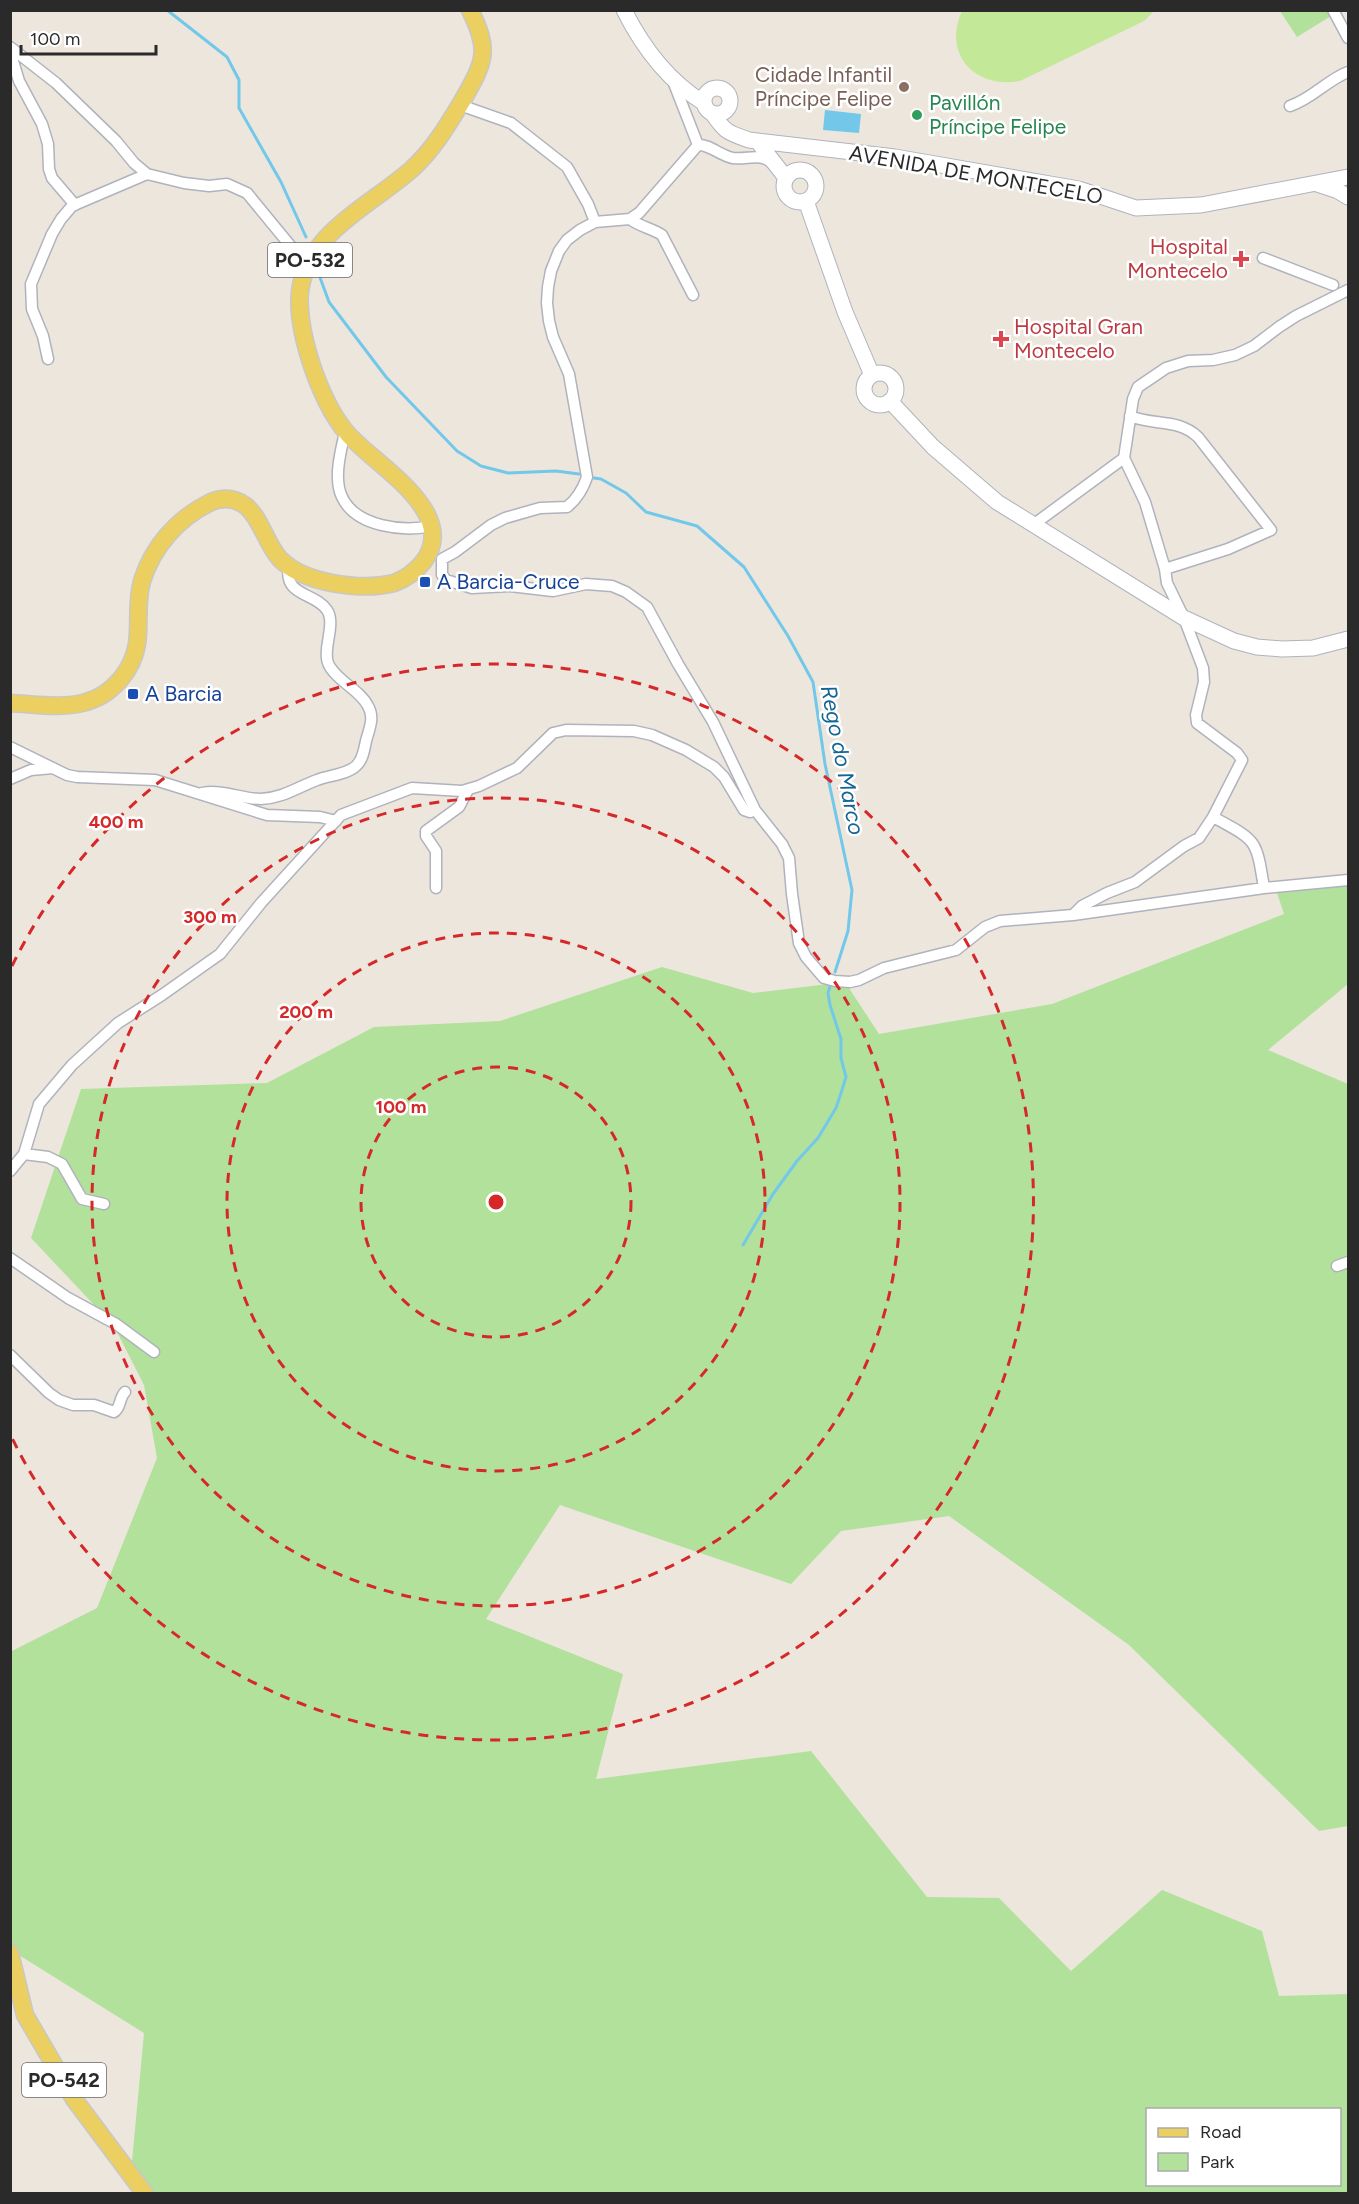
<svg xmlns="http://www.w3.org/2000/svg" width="1359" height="2204" font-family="Figtree,sans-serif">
<rect width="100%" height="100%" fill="#ece6dd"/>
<path fill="#b1e19b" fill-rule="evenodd" d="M1280,11H1327L1331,16L1297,37Z
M1348,880V984L1268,1050L1348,1084V1826L1319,1831L1129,1645L949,1516L841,1531L791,1584L560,1505L486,1619L623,1674L596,1779L811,1751L927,1897L999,1898L1071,1971L1162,1890L1262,1931L1279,1996L1348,1994V2193H140L131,2172L144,2033L14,1952L11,1944L10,1652L97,1608L157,1458L144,1385L114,1326L31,1238L81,1089L267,1083L374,1027L500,1021L662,967L753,993L845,982L879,1034L1052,1004L1284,914L1275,887ZM1148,2110H1340V2184H1148Z"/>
<path fill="#c3e897" d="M962,11V10L1154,11L1144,21L1020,81C976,89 942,55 962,11Z"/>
<path fill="#73c8ea" d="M825,110L861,114L859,133L823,130Z"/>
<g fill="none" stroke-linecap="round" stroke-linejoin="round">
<path stroke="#73c8ea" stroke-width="3" d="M167,10L227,57L239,80V108L281,182L306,237
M318,272L329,302L386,377L457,451L481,466L508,473L556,471L579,474
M594,478L601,479L626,493L646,512L697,526L744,567L788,636L813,682L825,764L852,890L848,931L835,972
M743,1245L773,1194L797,1161L818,1138L836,1108L842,1090L846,1077L841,1058V1039L830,1005L828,993L830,986"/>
<g stroke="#b0b3bd" stroke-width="13">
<path id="street" d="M1333,10L1348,38
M10,47L56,83L116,141L134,163L147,174L184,183L209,186L227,184L247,193L307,266
M13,49V61L19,81L42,124L48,144L49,169L52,178L75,205
M673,81L698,145
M460,105L511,123L567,167L588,204L595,222
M1290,106C1312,99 1327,80 1348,72
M773,164C762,152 747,160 733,158C721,156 709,144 698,145L639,213L630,219L595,222L580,230L567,240L559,251L551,271L548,287L547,303L549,321L553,337L569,374L587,477C583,489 577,499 567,507L540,508L505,518L491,525L455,552L442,559V575L446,580L472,588L510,586L553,591L586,584L612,586L626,592L647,607L678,664L713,722L755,810L782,844L789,858L792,894L799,943L806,957L824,978L835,981L850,982L859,980L884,968L956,950L985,927L1000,921L1073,915L1264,888L1348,880
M630,219C640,227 652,228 662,235L693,295
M1263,258L1333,285
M48,359L43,336L32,309L31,284L52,234L61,219L72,206L147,174
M1130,416C1154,426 1178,418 1198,437L1271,530L1228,549L1165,569
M345,432C341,450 333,479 342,497C356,527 403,532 431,526
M1033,525L1124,458
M10,747L67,775L77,777L155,780L267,815L320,817L336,821
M10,779L31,770L53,768
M202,793C222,789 241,799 261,799C283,798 298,787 317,780C329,775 346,775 356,766C363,760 364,750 366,741C369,729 375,718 368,706C360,690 340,683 330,667C320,652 337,625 327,610C315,592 283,597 289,566
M436,888V851L426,836V831L459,807L468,790
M1264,888C1256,838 1257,841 1213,817L1242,760L1237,753L1197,723L1196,715L1204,682L1203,668L1184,618L1167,583L1165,569L1145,502L1124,458L1133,399L1138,387L1166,368L1188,361L1213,360L1235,355L1254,346L1279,327L1296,316L1348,290
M1073,915L1082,906L1107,893L1135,882L1184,846L1199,838L1213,817
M24,1154L48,1157L62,1164L82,1199L104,1204
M10,1171L24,1154L39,1104L72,1065L118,1023L162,995L220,954L261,903L341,815L412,788L462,791L479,786L517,768L553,733L566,730L634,731L652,735L686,750L714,767L724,777L744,810L750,812L755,810
M10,1258L68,1298L116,1324L154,1352
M1337,1266L1348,1262
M10,1355L49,1393L59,1400L73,1405H94L114,1412C121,1408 119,1398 125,1392"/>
</g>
<g stroke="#b0b3bd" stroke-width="17">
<path id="secondary" d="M624,10C643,48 668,81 704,103
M704 101a13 13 0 1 1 26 0a13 13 0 1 1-26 0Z
M712,113C726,133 727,132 749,140L895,157L1079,189L1136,208L1201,205L1348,177
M758,142L786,178
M784 186a16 16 0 1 1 32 0a16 16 0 1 1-32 0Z
M1317,184L1338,191L1348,197
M806,201L845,312L872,375
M864 389a16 16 0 1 1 32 0a16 16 0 1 1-32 0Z
M890,401L933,447L997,502L1184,618L1234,641L1257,647L1282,649L1313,648L1348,639"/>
</g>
<g stroke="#c8c8c8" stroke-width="19">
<path id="primary" d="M10,703C34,704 63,709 86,702C112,695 133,670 137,644C140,623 136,602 142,581C153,546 178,518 211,502C223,497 235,498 246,506C262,520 266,544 280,559C304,584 362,591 394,583C405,579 416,571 424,561C460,511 373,464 347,433C320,403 293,324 301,285C312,230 374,203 412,169C434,149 449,123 464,98C485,61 490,50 470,10
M10,1953L25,2015L74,2099L145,2194"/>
</g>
<use href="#street" stroke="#fff" stroke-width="10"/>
<use href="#secondary" stroke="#fff" stroke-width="15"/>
<use href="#primary" stroke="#eccf61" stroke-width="16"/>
</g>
<g fill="none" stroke="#d62828" stroke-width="3" stroke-dasharray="10 8">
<circle cx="496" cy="1202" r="135"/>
<circle cx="496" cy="1202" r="269"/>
<circle cx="496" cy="1202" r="404"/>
<path d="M12 966A538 538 0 1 1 12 1438"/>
</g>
<circle fill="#8d6e63" stroke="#fff" stroke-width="2" cx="904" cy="87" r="6"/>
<circle fill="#2e9e5b" stroke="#fff" stroke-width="2" cx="917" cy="115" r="6"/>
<g fill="#e0444e" stroke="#fff" stroke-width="2">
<path d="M1238 250h6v6h6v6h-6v6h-6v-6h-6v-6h6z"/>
<path d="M998 330h6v6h6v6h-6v6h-6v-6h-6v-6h6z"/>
</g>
<g fill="#1a4fb4" stroke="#fff" stroke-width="2">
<rect x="419" y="576" width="12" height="12" rx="3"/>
<rect x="127" y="688" width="12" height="12" rx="3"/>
</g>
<g text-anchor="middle" stroke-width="5" stroke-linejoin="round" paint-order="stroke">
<g fill="#fff" stroke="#6a6a6a" stroke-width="1.5">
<rect x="268" y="243" width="84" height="34" rx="4.5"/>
<rect x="22" y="2063" width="84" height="34" rx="4.5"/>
</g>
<g font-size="20" font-weight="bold" fill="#2a2a2a">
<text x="310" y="267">PO-532</text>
<text x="64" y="2087">PO-542</text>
</g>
<g font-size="21" fill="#785e54" stroke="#fff" text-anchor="end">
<text x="892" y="82">Cidade Infantil<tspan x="892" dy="24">Príncipe Felipe</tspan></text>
</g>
<g font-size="21" fill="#27864d" stroke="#fff" text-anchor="start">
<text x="929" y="110">Pavillón<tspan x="929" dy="24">Príncipe Felipe</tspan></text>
</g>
<g font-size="21" fill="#2a2a2a" stroke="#fff">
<text transform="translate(976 175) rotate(10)" y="7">AVENIDA DE MONTECELO</text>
</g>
<g font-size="21" fill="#be3a42" stroke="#fff" text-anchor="end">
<text x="1228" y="254">Hospital<tspan x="1228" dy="24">Montecelo</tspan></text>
<text x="1014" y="334" text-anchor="start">Hospital Gran<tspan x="1014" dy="24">Montecelo</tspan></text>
</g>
<g font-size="21" fill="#164399" stroke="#fff" text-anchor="start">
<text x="437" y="589">A Barcia-Cruce</text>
<text x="145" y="701">A Barcia</text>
</g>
<g font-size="22" font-style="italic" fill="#126696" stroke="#fff">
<text transform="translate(843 760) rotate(79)" y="8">Rego do Marco</text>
</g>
</g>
<circle cx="496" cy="1202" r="9" fill="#d62828" stroke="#fff" stroke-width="3"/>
<g font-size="18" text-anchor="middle" font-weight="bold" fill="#d62828" stroke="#fff" stroke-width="5" stroke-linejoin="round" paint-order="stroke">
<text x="116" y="828">400 m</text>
<text x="210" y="923">300 m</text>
<text x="306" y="1018">200 m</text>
<text x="401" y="1113">100 m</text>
</g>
<rect width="1359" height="2204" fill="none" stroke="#2a2a2a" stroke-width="24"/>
<rect x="1146" y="2108" width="195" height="78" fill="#ffffff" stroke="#aaaaaa" stroke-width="1.5"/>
<rect x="1158" y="2128" width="30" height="9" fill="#eccf61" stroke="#aaaaaa" stroke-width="1.5"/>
<text x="1200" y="2138" font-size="18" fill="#2a2a2a">Road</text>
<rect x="1158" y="2153" width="30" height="18" fill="#b1e19b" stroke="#aaaaaa" stroke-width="1.5"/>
<text x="1200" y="2168" font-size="18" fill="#2a2a2a">Park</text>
<path d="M21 45v9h135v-9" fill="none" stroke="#2a2a2a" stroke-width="3"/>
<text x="30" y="45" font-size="18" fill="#2a2a2a" stroke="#ffffff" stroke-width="4.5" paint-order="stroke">100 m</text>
</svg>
